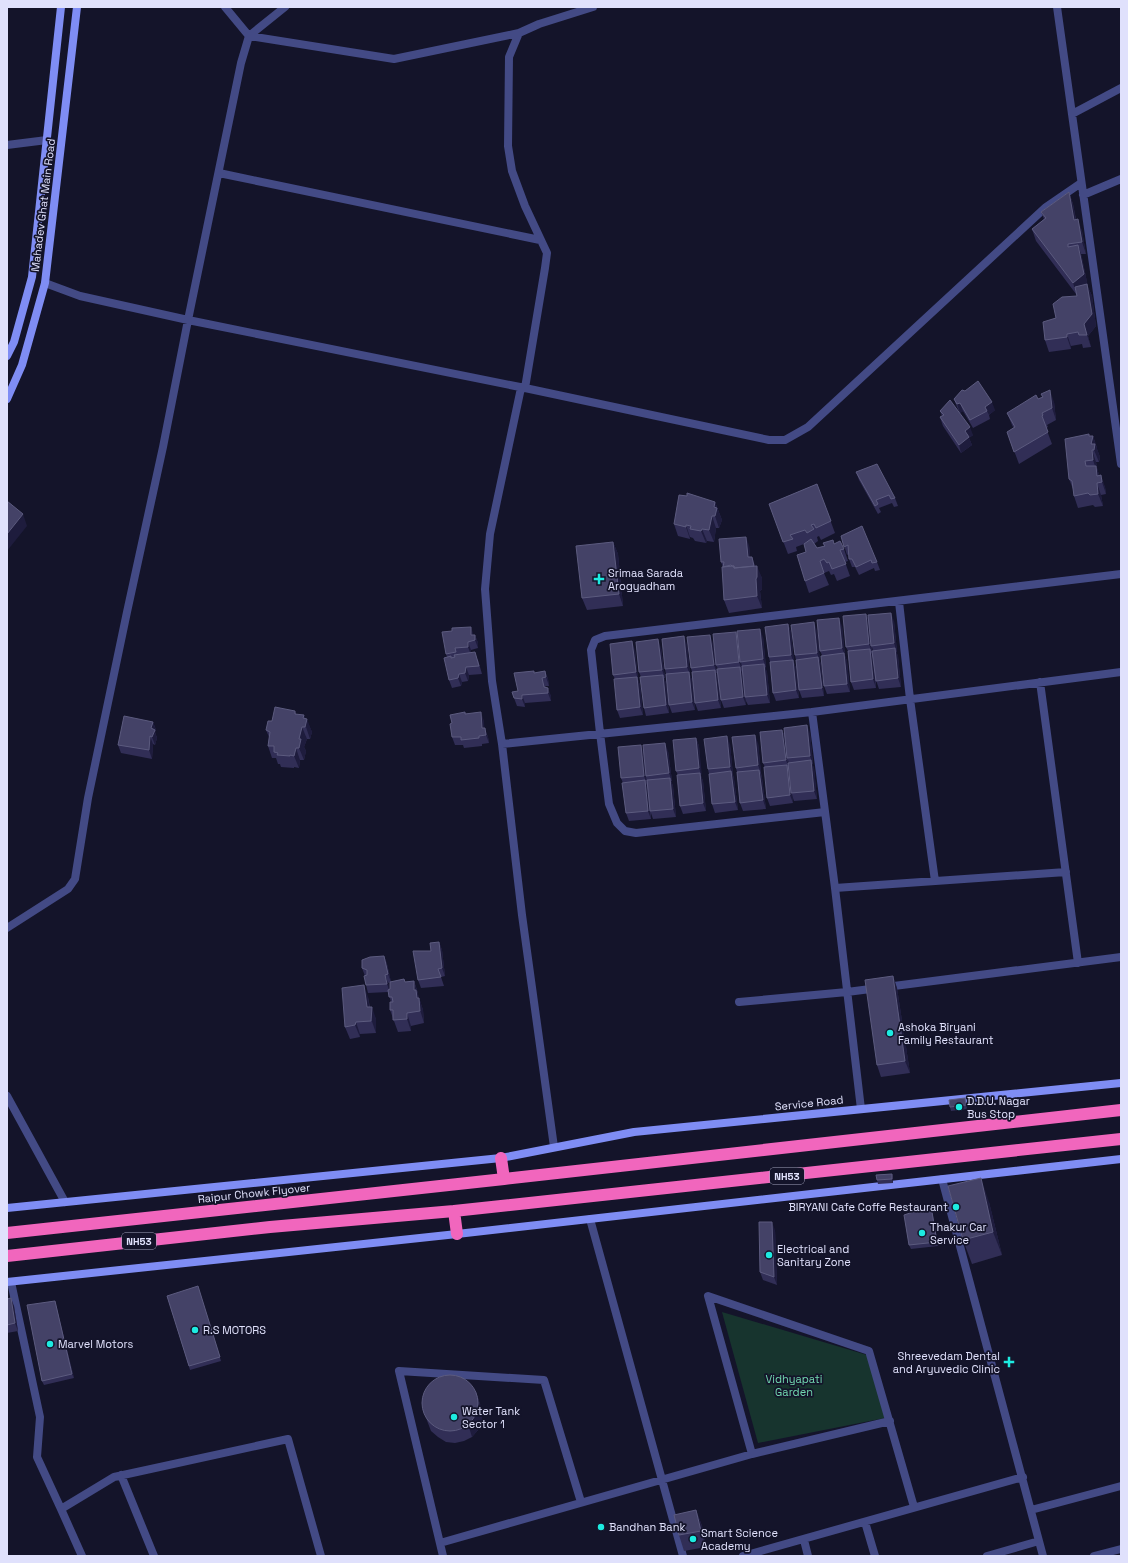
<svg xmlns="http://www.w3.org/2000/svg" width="1128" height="1563" font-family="'Space Grotesk',sans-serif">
<rect width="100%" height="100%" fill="#14142a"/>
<path fill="#17342e" d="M722,1312L867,1355L885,1418L758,1443Z"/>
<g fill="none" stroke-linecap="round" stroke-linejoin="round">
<path stroke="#434a85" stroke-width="8" d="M225,7L249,36L394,59L519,33
M1057,7L1121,464
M1072,114L1121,88
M7,145L47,140
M219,173L540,240
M1083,195L1121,179
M45,283L80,296L188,320L525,388L769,440H785L808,427L1046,207L1081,183
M521,388L490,534L485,589L492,681L502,744L522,915L554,1147
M525,388L545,268L547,253L525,206L512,171L508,146L509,57L519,33L539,24L593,7
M899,602L910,699L935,881
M1040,682L1078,963
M812,712L835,888L861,1109
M502,744L812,712L1121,672
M825,812L636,833L625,831L617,823L609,804L600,733L591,650L595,640L605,636L1121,574
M835,888L1066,872
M7,928L68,889L75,879L88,798L127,612L163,447L188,320L241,63L249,36L285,7
M739,1002L847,992L1121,957
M7,1096L65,1202
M942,1179L1043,1556
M590,1219L683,1556
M11,1282L40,1417L37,1457L61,1509
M752,1454L708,1296L869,1351L914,1507
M121,1475L154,1556
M1031,1510L1121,1486
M865,1522L875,1556
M804,1540L808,1556
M440,1543L752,1454L890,1421
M82,1556L61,1509L114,1477L288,1439L321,1556
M443,1556L399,1371L544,1380L581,1502
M743,1556L1023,1477
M987,1556L1039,1541
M1094,1556L1121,1549"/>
<path stroke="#7f8df4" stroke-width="8" d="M7,356L14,342L32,277L61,7
M7,399L22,365L45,283L77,7
M7,1208L501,1158L634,1132L1121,1083
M7,1282L457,1234L1121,1159"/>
<path stroke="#f166bd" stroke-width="12" d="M501,1158L504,1179
M454,1211L457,1234
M7,1233L504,1179L1121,1110
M7,1256L270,1227L454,1211L1121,1139"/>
</g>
<path fill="#312e56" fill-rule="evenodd" d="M1069,192L1073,204L1076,219L1082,231L1086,254H1081L1088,287L1092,296L1096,326L1088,336L1091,347L1083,348L1082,344L1071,346V349L1049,352L1045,340L1056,318L1077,296L1076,294L1036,241L1032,229L1044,219L1041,212Z
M1041,394L1054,402L1056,420L1047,425L1048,427L1046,428L1052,444L1019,464L1007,432L1014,429L1012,425L1007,413L1038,399L1042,397Z
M954,399L995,410L989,415L990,419L973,428L963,411L960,413L957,407Z
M940,411L973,435L969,438L972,445L961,453L943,426L940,417L942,416Z
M1089,434V436H1093L1097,448V449L1100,457L1099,462H1096L1097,468L1099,475L1105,487L1106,494L1101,495L1103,506L1095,507L1093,505L1078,508L1074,496L1073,489L1069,479Z
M856,472L895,498L898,506L894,507L892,503L879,508L881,512L878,514L859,480Z
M817,484L835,533L821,540L819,536L817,537L818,541L814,544L817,548L824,546L823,543L834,544L844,549L848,561L845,562L850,576L837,581L834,574L831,575L829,571L824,573L829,585L809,593L805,581L806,552L804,544L796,547L797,551L788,554L769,504Z
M715,502L722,520L719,528H716L714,542L707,541L706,543L695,541L693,538L690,537V539L678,536L674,524Z
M841,536L877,562L880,570L875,571L874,568L859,575L855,567H852L849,559V554L847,555Z
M613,542L618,554L623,606L587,610L582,598Z
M749,545L750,557L755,565L762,578V589L760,591L762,608L729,613L724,600L723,567L721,562Z
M866,614L869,621H894L897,652H896L898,656L901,687L879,689L876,680V688L854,690L851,682L848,651L846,647ZM872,647L873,651V656L872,652Z
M788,624L791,632L794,663L796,668L799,698L776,701L773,693L770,662L769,657Z
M842,626L845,656L847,661L850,692L827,694L824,686L822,655L820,651Z
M817,630L820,661L821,665L824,696L802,698L799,690L796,660L795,655Z
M736,632L738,638L763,637L766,667L765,668L767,672L770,703L748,705L745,699L746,705L724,708L721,700L718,669L716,665Z
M473,635H475L478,643V648L471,650V653L478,660L482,674L469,675L468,681L462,682L461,686L452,688L449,680L447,657L446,654Z
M713,643L717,673H716L718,678L721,708L698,711L695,703L692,672L691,668Z
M687,644L690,675L692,680L695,710L672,713L669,705L666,674L665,669Z
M661,648L665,678H664L666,683L669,713L646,716L644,708L641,677L639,672Z
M635,650L638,680L640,685L643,715L620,718L617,710L615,679L613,675Z
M545,671L548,679L549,686H545L546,687L551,696V701L525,703V707L517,706L514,698L518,691L535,673Z
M295,711L296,714L306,719L312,732L310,739H307L304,747L306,751L304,760H300L299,768L294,767V768L281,767L280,764H278L276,758H272L268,746L269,737L266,730L272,721Z
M465,712L466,714L484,721V728L488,737L489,743L482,744V746L464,748L463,745H455L452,737V723Z
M153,722L156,730L155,732L157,738L155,745L153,744L152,759L121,753L118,745Z
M782,730L785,736L810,733L813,764H812L814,768L817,799L794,801L792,795L793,803L770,806L767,798L765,767L763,763ZM788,760L789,763V772L788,768H789Z
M696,738L699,746L701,776L703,781L706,811L683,814L680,806L678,775L676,771Z
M758,743L761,773L762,778L766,809L743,811L740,803L737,772L736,768Z
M730,744L733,775L734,779L738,810L715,813L712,804L709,774L708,769Z
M641,745L643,752L668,751L672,781H671L673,786L676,817L653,819L651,813V819L629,821L626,813L623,783L621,778Z
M439,942L442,950L445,976L441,977L444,986L421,988L418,980L431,951Z
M384,956L387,964L391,982L404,979L405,982L414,981L418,993V995L423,1010L424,1023L411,1026V1031L398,1032L390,1010L391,1002L388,992L368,993L366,985L365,976L362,968ZM390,982V989H389L388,983Z
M893,976L897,988L910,1073L881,1077L877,1065Z
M368,997L370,1007L376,1019V1033L360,1034V1037L350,1039L345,1027Z
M966,1103L967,1109L951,1111L950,1107Z
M892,1174L893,1178V1183L878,1184L877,1180Z
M989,1202L1002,1255L972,1264L963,1240Z
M932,1210L938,1246L911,1249L909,1245Z
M775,1230L777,1285L763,1280L760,1272Z
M199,1290L221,1361L190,1370L167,1296Z
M7,1299L14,1306L18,1331L7,1333Z
M55,1301L74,1378L44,1385L42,1381Z
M476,1392L480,1404L482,1412V1421L478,1430L472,1437L464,1441L455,1443L446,1442L438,1437L431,1431L423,1410Z
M696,1510L702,1526L706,1547L684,1551L679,1535Z"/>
<path fill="#1e1c3d" d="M1069,192L1073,204L1078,232L1074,220Z
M1078,219L1082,231L1086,254L1082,242Z
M1078,245L1082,257L1088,287L1092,296L1096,326L1088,336L1091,347L1087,335L1077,295L1073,283Z
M1067,334L1071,346V349L1067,337Z
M1050,390L1054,402L1056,420L1052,408Z
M992,402L995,410L989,415L985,407Z
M960,403L963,411L960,413L957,404Z
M970,427L973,435L969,438L972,445L961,453L959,445L965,431Z
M1089,434L1092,442L1093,436L1097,448V449L1100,457L1099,462L1094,450Z
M1092,450L1096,462L1097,468L1100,478L1097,476L1096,469L1093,460Z
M1101,475L1105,487L1106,494L1102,482Z
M1097,483L1101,495L1103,506L1098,494Z
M715,502L722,520L719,528L715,516L714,507Z
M23,514L27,526L7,551V534Z
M712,516L716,528L714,542L709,530Z
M686,525L690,537V539L686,527Z
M702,529L707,541L706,543L701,531Z
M746,537L749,545L751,565L748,557Z
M613,542L618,554L623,606L619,594Z
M752,557L755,565L757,575L754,567Z
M757,566L762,578V589L760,591L762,608L757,596L756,579Z
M891,613L894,621L897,652L894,643Z
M866,614L869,622L872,652L869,644Z
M839,618L842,626L845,656L842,648Z
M814,622L817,630L820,661L817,653Z
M788,624L791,632L794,663L791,655Z
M471,627L474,636L471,635Z
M760,629L763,637L766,667L763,659Z
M736,632L739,640L742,670L739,662Z
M475,635L478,643V648L475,640Z
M710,635L713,643L717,673L714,665Z
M684,636L687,644L690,675L687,667Z
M658,639L661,648L665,678L662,670Z
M632,641L635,650L638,680L636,672Z
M468,642L471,650V655L468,647Z
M895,648L898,656L901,687L898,678Z
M870,649L873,657L876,688L873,679Z
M844,653L847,661L850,692L847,684Z
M818,657L821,665L824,696L822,688Z
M793,660L796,668L799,698L796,690Z
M764,664L767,672L770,703L767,695Z
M466,667L469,675L468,681L465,673Z
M740,667L743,675L746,705L743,697Z
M715,670L718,678L721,708L718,700Z
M545,671L548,679L549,686L546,677Z
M689,672L692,680L695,710L692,702Z
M459,674L462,682L461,686L458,678Z
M663,675L666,683L669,713L666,705Z
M637,677L640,685L643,715L640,707Z
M548,688L551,696V701L548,693Z
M522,695L525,703V707L522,699Z
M481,712L484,721L485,737L482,728Z
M304,715L307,722V719L312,732L310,739L303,718Z
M153,722L156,730L155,732L157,738L155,745L152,737L151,728Z
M807,725L810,733L813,764L810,756Z
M302,727L307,739L304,747L306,751L304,760L299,748V739Z
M485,728L488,737L489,743L486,735Z
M782,730L785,738L787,758L789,768L786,760Z
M755,735L758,743L761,773L758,765Z
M150,736L153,744L152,759L149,750Z
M727,736L730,744L733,775L730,767Z
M696,738L699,746L702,776L699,768Z
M665,743L668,751L672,781L669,773Z
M641,745L644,753L646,776L647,784L644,776Z
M296,748L300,760L299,768L294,756Z
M811,760L814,768L817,799L814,791Z
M787,765L790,773L793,803L790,795Z
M759,770L762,778L766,809L763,800Z
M731,771L734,779L738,810L735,802Z
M700,773L703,781L706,811L703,803Z
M670,778L673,786L676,817L673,809Z
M645,780L648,788L651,819L648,811Z
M439,942L442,950L445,976L442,968Z
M384,956L387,964L391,982L388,974Z
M385,975L388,983L390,992L387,984Z
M893,976L897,988L910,1073L905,1061Z
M414,981L423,1010L424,1023L414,990Z
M364,985L368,997L371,1019L372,1007L376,1019V1033L367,1007Z
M407,1013L411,1026V1031L407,1019Z
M356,1022L360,1034V1037L355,1025Z
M892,1174L893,1178V1183L892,1179Z
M981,1178L989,1202L1002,1255L993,1232Z
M931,1206L932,1210L938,1246L937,1242Z
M772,1222L775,1230L777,1285L774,1277Z
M11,1298L14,1306L18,1331L15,1323Z
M55,1301L56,1305L74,1378L72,1374Z
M476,1392L480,1404L482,1412V1421L478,1430L472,1437L468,1424Z
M696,1510L702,1526L706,1547L701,1531Z"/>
<path fill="#444267" stroke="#5c5b7f" d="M1069,192L1074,220L1078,219L1082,242L1068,244V247L1078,245L1084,274L1073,283L1032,229L1046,218L1041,212Z
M1087,284L1092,314L1084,324L1087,335H1079L1078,332L1067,334V337L1045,340L1043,322L1056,318L1053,304L1062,297L1077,296L1075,287Z
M978,381L992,402L985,407L987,411L970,420L960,403L957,404L954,399L962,390L965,391Z
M1050,390L1052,408L1042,413L1043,415L1042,416L1048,432L1014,452L1007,432L1015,427L1007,413L1036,395L1038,399L1043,397L1041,394Z
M950,400L970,427L965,431L969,437L959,445L940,417L944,415L940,411Z
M1089,434V436H1093L1091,444H1095L1094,450H1092L1093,460L1085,461L1086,466H1096L1097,476L1101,475L1102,482L1097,483L1098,494L1090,495L1088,493L1074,496L1072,481L1069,479L1065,439Z
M877,464L895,498L891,499L889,495L876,500L878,504L875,506L856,472Z
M817,484L831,521L816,528L814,524L811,525L814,529L807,533L805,530L790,535L793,539L783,542L769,504Z
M687,493L715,502L714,507L717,508L715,516H712L709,530L702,529L701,531L690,529L691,526L686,525V527L674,524L679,495L687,496Z
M7,501L23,514L7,534Z
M862,526L877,562L872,563L871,560L856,567L852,559H849L848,545L844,547L841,536Z
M746,537L748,557H752L754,566L734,568V566H732L731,565L723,567L724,562H721L719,539Z
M811,539L817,548L825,546L823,543L833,540L834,544L840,541L844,549L840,550L846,564L832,569L829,562L827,563L824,559L820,561L824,573L805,581L797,555L806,552L804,544Z
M613,542L619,594L582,598L576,546Z
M734,566V568L757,566V577L756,579L757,596L724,600L722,567Z
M891,613L894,643L871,646L868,615Z
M866,614L869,644L846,647L843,616Z
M839,618L842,648L820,651L817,620Z
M814,622L817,653L795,655L791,625Z
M788,624L791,655L769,657L765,627Z
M471,627V635H475V640L468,642V647L455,648L456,652L446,654L442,632L452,631V628Z
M760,629L763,659L740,662L737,631Z
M736,632L739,662L716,665L713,634Z
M710,635L714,665L691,668L687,637Z
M684,636L687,667L665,669L662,639Z
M658,639L662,670L639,672L636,642Z
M632,641L636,672L613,675L610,644Z
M895,648L898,678L876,681L872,651Z
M870,649L873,679L851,682L848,651Z
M475,652L479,666L466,667L465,673L459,674L458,678L449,680L444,658L451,656V658L455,657L454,655Z
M844,653L847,684L824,686L821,656Z
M818,657L822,688L799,690L796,660Z
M793,660L796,690L773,693L770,662Z
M764,664L767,695L745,697L742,666Z
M740,667L743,697L721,700L717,669Z
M715,670L718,700L695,703L692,672Z
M534,671V673L545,671L546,677L542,678L544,687L548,688V693L522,695V699L514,698L512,692L518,691L514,673Z
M689,672L692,702L669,705L666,674Z
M663,675L666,705L644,708L640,677Z
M637,677L640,707L617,710L614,679Z
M275,707L295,711V714L304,715L303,718L307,719L305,727H302L299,739H301L299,748H296L294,756L290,755V756L277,755L278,753L274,752V746H268L270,732L266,730L268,721H272Z
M465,712V714L481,712L482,728H485L486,735L479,736V738L461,740V737H452L450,724L452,723L450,715Z
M124,716L153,722L151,728L155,730L152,737L150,736L149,750L118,745Z
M807,725L810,756L787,758L784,728Z
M782,730L786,760L763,763L760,732Z
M755,735L758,765L736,768L732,737Z
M727,736L730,767L708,769L704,739Z
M696,738L699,768L676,771L673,740Z
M665,743L669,773L646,776L643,745Z
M641,745L644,776L621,778L618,747Z
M811,760L814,791L791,793L788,763Z
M787,765L790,795L767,798L764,767Z
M759,770L763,800L740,803L737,772Z
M731,771L735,802L712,804L709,774Z
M700,773L703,803L680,806L677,775Z
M670,778L673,809L650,811L647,780Z
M645,780L648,811L626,813L622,783Z
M439,942L442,968L438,969L441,977L418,980L413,951H431L430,943Z
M384,956L388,974L385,975L387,984L366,985L364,976L367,975V970L362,968V960L370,957Z
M893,976L905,1061L877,1065L865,980Z
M404,979L405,982L414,981V990H416L417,998H419L420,1011L407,1013V1019L393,1020V1010H390V1002H393L392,997H389L388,990L390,989V982Z
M364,985L367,1007H372L371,1021L356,1022L355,1025L345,1027L342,988Z
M965,1098L966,1105L950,1107L949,1100Z
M892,1174V1179L877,1180L876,1175Z
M981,1178L993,1232L963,1240L948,1186Z
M931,1206L937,1242L909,1245L904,1215Z
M759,1222H772L774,1277L760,1272Z
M198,1286L220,1357L189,1366L167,1296Z
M11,1298L15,1323L7,1325V1299Z
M55,1301L72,1374L42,1381L27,1305Z
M422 1403a28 28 0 1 1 56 0a28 28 0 1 1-56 0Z
M696,1510L701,1531L679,1535L674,1515Z"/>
<g fill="#1debe1" stroke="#14142a" stroke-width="1.5">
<path d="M597 573h4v4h4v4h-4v4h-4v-4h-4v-4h4z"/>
<circle cx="890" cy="1033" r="4"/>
<circle cx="959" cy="1107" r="4"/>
<circle cx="956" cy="1207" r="4"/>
<circle cx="922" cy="1233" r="4"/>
<circle cx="769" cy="1255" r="4"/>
<circle cx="195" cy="1330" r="4"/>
<circle cx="50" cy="1344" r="4"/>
<path d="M1007 1356h4v4h4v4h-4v4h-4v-4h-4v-4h4z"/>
<circle cx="454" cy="1417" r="4"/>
<circle cx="601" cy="1527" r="4"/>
<circle cx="693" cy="1539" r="4"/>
</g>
<g text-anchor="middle" stroke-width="3.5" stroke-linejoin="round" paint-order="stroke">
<g fill="#14142a" stroke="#a3a4bd" stroke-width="1">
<rect x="770" y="1168" width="34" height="16" rx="3"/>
<rect x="122" y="1233" width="34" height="16" rx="3"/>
</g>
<g font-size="10" font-weight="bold" fill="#e0e1fc">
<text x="787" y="1180">NH53</text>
<text x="139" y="1245">NH53</text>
</g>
<g font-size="11" fill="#e0e1fc" stroke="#14142a">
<text transform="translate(43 205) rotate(-83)" y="4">Mahadev Ghat Main Road</text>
<text transform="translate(809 1103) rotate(-6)" y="4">Service Road</text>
<text transform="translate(254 1193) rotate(-6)" y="4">Raipur Chowk Flyover</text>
</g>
<g font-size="11" fill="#e0e1fc" stroke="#14142a" text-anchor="start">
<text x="608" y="577">Srimaa Sarada<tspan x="608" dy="13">Arogyadham</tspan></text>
<text x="898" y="1031">Ashoka Biryani<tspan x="898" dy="13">Family Restaurant</tspan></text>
<text x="967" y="1105">D.D.U. Nagar<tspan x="967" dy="13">Bus Stop</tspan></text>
<text x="948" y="1211" text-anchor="end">BIRYANI Cafe Coffe Restaurant</text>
<text x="930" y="1231">Thakur Car<tspan x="930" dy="13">Service</tspan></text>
<text x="777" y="1253">Electrical and<tspan x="777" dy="13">Sanitary Zone</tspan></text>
<text x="203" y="1334">R.S MOTORS</text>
<text x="58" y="1348">Marvel Motors</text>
<text x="1000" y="1360" text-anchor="end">Shreevedam Dental<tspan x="1000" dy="13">and Aryuvedic Clinic</tspan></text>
<text x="462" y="1415">Water Tank<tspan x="462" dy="13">Sector 1</tspan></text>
<text x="609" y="1531">Bandhan Bank</text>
<text x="701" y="1537">Smart Science<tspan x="701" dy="13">Academy</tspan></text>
</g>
<g font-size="11" fill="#71d7af" stroke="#14142a">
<text x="794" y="1383">Vidhyapati<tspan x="794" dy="13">Garden</tspan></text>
</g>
</g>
<rect width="1128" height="1563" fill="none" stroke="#e0e1fc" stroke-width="16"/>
</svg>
